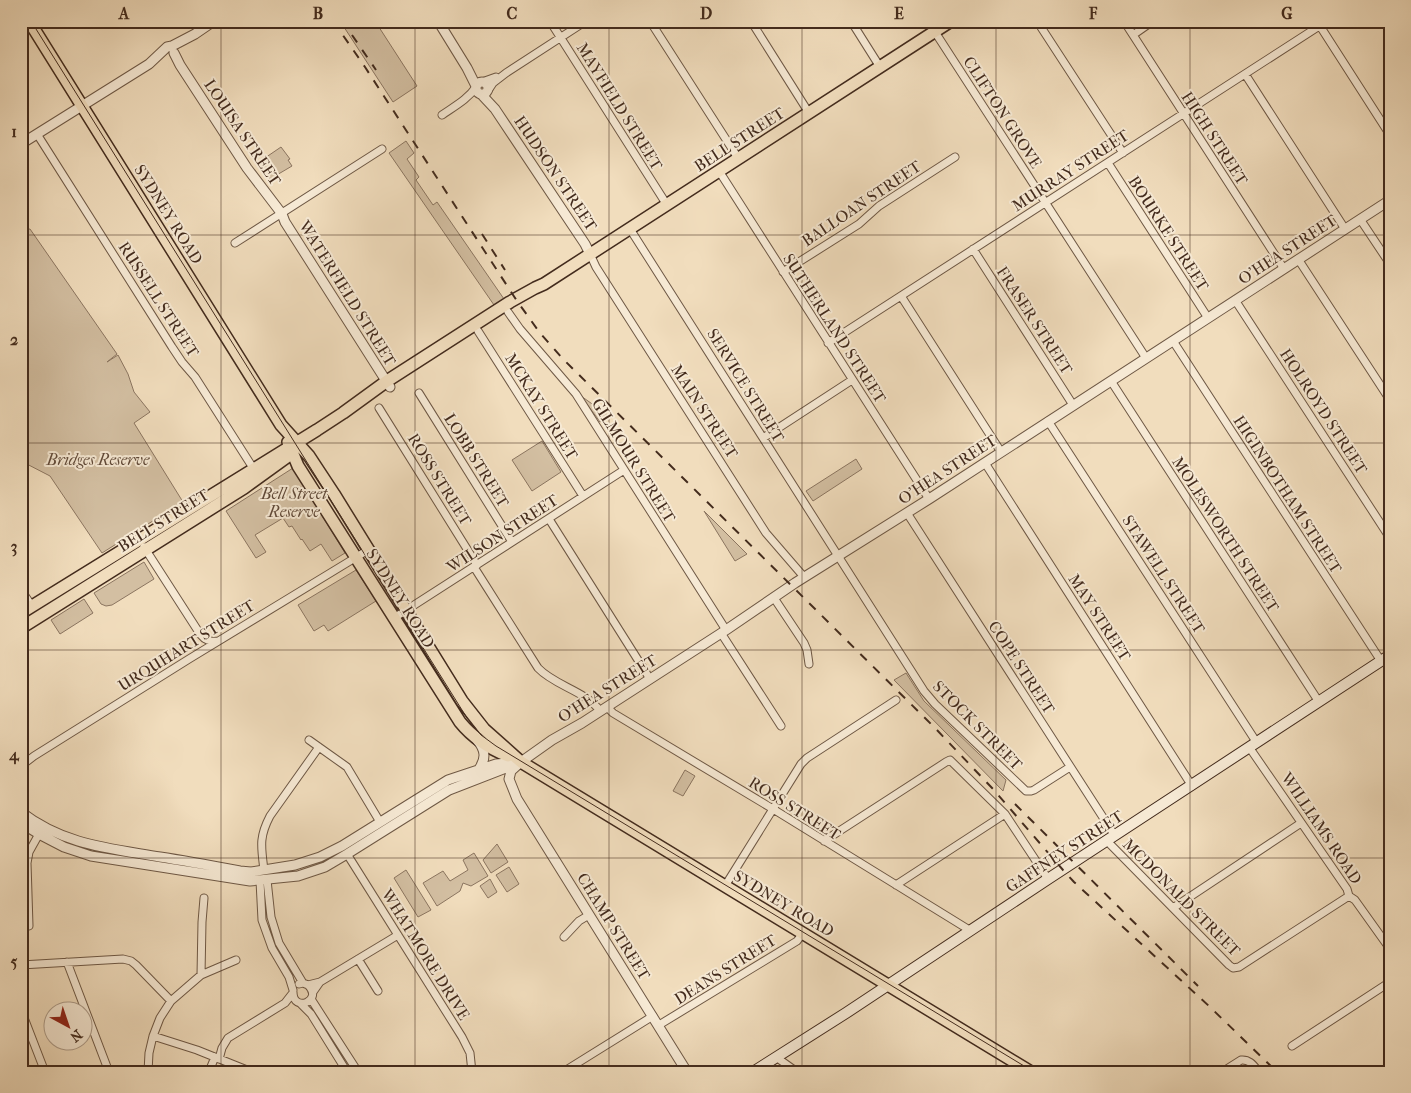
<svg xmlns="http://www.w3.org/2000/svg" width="1411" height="1093" font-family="'IM FELL French Canon',serif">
<rect width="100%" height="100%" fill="#f1ddbd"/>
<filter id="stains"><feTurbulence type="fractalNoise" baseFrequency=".004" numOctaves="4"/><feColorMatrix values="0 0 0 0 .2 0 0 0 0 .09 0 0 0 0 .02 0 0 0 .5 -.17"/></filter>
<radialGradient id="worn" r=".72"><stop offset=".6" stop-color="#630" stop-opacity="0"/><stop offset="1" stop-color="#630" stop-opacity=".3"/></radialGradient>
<path fill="#d3bfa2" stroke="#8b7560" d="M340,21H375L417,86L393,102Z
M406,141L414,153L407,159L419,177L416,180L433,205L437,202L504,299L494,305L389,153Z
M281,147L290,159L288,160L292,166L270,179L259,162Z
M30,229L117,354L107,362L118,355L128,374L134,392L150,412L134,423L183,502L102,553L50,476L21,461V230Z
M581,396L609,416L600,422Z
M542,441L561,472L532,491L512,460Z
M856,459L862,469L813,501L806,491Z
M293,468L345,553L332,561L321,544L310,551L302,539L301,540L292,526L289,527L283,518L255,535L266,552L256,558L226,511Z
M704,511L747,554L735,561Z
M144,562L154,579L112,605L106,606L101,604L94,593Z
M356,570L376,601L328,631L324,625L314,631L298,605Z
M84,599L93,613L60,634L51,620Z
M906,673L924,701L1006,780L1003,791L894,680Z
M685,770L695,776L683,796L673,791Z
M497,844L508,862L491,873L483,860Z
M474,853L488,876L471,886L463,883L460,891L437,906L423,883L443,871L450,881L468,870L463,860Z
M509,867L519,884L507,892L496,875Z
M406,870L431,910L418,917L394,878Z
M490,879L497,892L488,898L480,886Z"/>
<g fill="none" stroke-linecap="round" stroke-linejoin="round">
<g stroke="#6e5845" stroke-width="9">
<path id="minor" d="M550,21L667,205
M650,21L738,158
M751,21L809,113
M851,21L880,67
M1037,21L1123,153
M1124,21L1284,269
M1320,26L1390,135
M935,32L1146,358
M1133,35L1153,21
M1245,74L1345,229
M482,82L496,77
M489,89L493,83L506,73L586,21
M442,115C455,106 468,99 476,87
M37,134L172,347L182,362L195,377L255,471
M1108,163L1208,318
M719,171L929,499
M1360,219L1390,264
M630,229L924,691L935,704L1026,791H1031L1034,790L1070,767
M235,243L382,149
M973,249L1073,405
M590,254L596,267L766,533L804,577
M1298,259L1390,400
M783,272L859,224L879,206L955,157
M901,296L1001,452
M1235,300L1390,538
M508,312L520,329L576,394L726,630
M478,331L583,496
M1173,341L1381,661
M828,343L1327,21
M1111,381L1319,702
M419,393L512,542
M379,408L477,565
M1048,421L1257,743
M763,438L852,380
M985,463L1192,786
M907,513L1115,836
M549,519L650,679
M144,547L200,634C205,640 209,642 218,641
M474,567L538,668C555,686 586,691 600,711
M21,590L32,606
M774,598L804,643L807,650L809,664
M394,618L624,470
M721,633L781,726
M607,707L613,713L773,809L971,931
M309,740L347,767L380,822
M1249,747L1347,889L1349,896L1355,900L1390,949
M21,766L34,756L189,659L368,550
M824,841L946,762L950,760L1005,814L1048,879
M1107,841L1229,965L1233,968L1239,967L1349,896
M347,854L462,1037L470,1053L472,1072
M264,870C261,846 259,837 270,816L319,747
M267,880L271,917L279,943L303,983
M260,881L262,920L272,948L289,977L293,990
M896,885L1005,814
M725,886L801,764L807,758L896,700
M1173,908L1301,823
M29,926L27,863L29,852L39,834
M564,937L579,921L589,915
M358,959L378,991
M67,962L109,1072
M21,965L123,959L131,961L136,965L171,1001
M201,975L202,922L204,898
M299,984L303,983L308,985L320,982
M293,992C293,1013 324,1001 308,985
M313,992L320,982L398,935
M311,999L358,1072
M301,1004L311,1014L347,1072
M21,1010L45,1072
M659,1025L797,941L803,933
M153,1036L197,1050L252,1072
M1292,1046L1390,982
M776,1057L797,1072
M219,1059L222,1048L228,1038L285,1003L292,994
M148,1072L149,1053L153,1036L160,1018L171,1001L201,975L236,960
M210,1072V1069L215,1057
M563,1072L653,1016
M1222,1072L1241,1060C1250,1059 1254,1066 1259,1072"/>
</g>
<g stroke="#6e5845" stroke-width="11">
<path id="tertiary" d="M438,21L467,68L476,86
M174,53L180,65L247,168L282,214L285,222L390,387
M476 88a6 6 0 1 1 12 0a6 6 0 1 1-12 0Z
M481,94L495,109L585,244L590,254
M21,144L149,64L167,47L172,46L195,34L214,21
M477,740C486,750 486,759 479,769
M21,812C64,845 108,848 160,857C186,861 213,866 240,871L251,872L295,865L320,857L342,846L448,780L496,764L518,762
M21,823L39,834L64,847L91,856L250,881L298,876L325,867L347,854L449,790L516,764
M687,1072L517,799L509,779L511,771L521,762L552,740L582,723L616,701L726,630L795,583L929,499L1390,200"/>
</g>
<g stroke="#432b1d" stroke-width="12">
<path id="secondary" d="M753,1072L846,1013L1048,879L1390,655"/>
</g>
<g stroke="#432b1d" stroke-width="14">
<path id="trunk" d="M29,21L281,425L309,456L334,494L462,701L484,729L521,762L1031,1072
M288,442L298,466L460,722C473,738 488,748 508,756
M21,613L317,430L343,413L387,381L510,302L535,288L544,284L951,21
M21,628L244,488L291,454"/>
</g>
<use href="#minor" stroke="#f6e9d4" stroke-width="7"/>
<use href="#tertiary" stroke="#f6e9d4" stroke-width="9"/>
<use href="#secondary" stroke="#f6e9d4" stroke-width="10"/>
<use href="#trunk" stroke="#f1ddbd" stroke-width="11"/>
<path stroke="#432b1d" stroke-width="1" d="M31,21L467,718L481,735L496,746L1034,1072"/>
<path stroke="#432b1d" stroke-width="2" stroke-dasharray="9 9" stroke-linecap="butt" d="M333,21L365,67L517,301L540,333L563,359L935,728L993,789L1063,870L1074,882L1210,1007L1277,1072
M352,35L376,70
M482,234L505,270
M1015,804L1198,986"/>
</g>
<path fill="none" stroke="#432b1d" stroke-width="1" stroke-opacity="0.55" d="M221,21V1072M415,21V1072M609,21V1072M802,21V1072M996,21V1072M1190,21V1072M21,235H1390M21,443H1390M21,650H1390M21,858H1390"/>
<g text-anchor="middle" stroke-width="4" stroke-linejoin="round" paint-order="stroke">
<g font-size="16" fill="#432b1d" stroke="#f6e9d4">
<text transform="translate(620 106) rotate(58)" y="6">MAYFIELD STREET</text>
<text transform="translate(1003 112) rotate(57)" y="6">CLIFTON GROVE</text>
<text transform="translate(243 132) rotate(56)" y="6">LOUISA STREET</text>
<text transform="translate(1215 138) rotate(57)" y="6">HIGH STREET</text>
<text transform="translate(739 139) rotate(-33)" y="6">BELL STREET</text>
<text transform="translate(1070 170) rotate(-33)" y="6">MURRAY STREET</text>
<text transform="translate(556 173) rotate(56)" y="6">HUDSON STREET</text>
<text transform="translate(861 203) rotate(-34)" y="6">BALLOAN STREET</text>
<text transform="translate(169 214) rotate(58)" y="6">SYDNEY ROAD</text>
<text transform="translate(1169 233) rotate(57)" y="6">BOURKE STREET</text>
<text transform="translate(1287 249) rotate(-33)" y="6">O'HEA STREET</text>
<text transform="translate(348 293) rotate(58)" y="6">WATERFIELD STREET</text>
<text transform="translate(159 299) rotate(57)" y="6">RUSSELL STREET</text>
<text transform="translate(1035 320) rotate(57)" y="6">FRASER STREET</text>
<text transform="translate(835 328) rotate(57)" y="6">SUTHERLAND STREET</text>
<text transform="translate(746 385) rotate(58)" y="6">SERVICE STREET</text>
<text transform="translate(542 406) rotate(58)" y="6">MCKAY STREET</text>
<text transform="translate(705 411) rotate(57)" y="6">MAIN STREET</text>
<text transform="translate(1324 411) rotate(57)" y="6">HOLROYD STREET</text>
<text transform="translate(477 460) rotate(58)" y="6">LOBB STREET</text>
<text transform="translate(634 460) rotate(58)" y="6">GILMOUR STREET</text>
<text transform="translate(947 469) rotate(-33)" y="6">O'HEA STREET</text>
<text transform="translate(440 479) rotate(58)" y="6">ROSS STREET</text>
<text transform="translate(1288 494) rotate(57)" y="6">HIGINBOTHAM STREET</text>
<text transform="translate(163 520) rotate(-32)" y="6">BELL STREET</text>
<text transform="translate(502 533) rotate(-33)" y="6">WILSON STREET</text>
<text transform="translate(1226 534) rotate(57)" y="6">MOLESWORTH STREET</text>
<text transform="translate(1164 574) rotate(57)" y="6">STAWELL STREET</text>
<text transform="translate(401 598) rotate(58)" y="6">SYDNEY ROAD</text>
<text transform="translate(1100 617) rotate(57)" y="6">MAY STREET</text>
<text transform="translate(186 645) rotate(-32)" y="6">URQUHART STREET</text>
<text transform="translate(1022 667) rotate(57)" y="6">COPE STREET</text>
<text transform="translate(607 688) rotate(-32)" y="6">O'HEA STREET</text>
<text transform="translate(978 725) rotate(45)" y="6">STOCK STREET</text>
<text transform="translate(795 808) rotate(32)" y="6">ROSS STREET</text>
<text transform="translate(1322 828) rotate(56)" y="6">WILLIAMS ROAD</text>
<text transform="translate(1064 851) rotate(-33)" y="6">GAFFNEY STREET</text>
<text transform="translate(1182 897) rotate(45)" y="6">MCDONALD STREET</text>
<text transform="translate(784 903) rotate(31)" y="6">SYDNEY ROAD</text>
<text transform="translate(614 926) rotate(58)" y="6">CHAMP STREET</text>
<text transform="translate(426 954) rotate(58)" y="6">WHATMORE DRIVE</text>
<text transform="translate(725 969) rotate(-32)" y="6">DEANS STREET</text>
</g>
<g font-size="16" font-style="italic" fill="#604938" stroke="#f6e9d4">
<text x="98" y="465">Bridges Reserve</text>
<text x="294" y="499">Bell Street<tspan x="294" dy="18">Reserve</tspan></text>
</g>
</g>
<rect width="1411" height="1093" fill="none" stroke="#f1ddbd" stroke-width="55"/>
<g transform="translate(68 1026) rotate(140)"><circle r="24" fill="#f6e9d4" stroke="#ae9d8b"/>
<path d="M0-4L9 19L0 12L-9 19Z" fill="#8f2418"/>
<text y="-8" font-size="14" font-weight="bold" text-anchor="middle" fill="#432b1d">N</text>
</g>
<rect x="28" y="28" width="1356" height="1038" fill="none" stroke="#432b1d" stroke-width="2"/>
<g font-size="16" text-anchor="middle" font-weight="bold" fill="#432b1d">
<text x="124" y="19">A</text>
<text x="318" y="19">B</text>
<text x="512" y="19">C</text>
<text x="706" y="19">D</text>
<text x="899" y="19">E</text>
<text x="1093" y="19">F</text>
<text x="1287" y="19">G</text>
<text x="14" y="137">1</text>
<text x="14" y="345">2</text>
<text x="14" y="552">3</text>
<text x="14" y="760">4</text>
<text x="14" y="967">5</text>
</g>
<rect width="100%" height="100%" filter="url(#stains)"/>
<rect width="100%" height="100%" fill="url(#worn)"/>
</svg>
